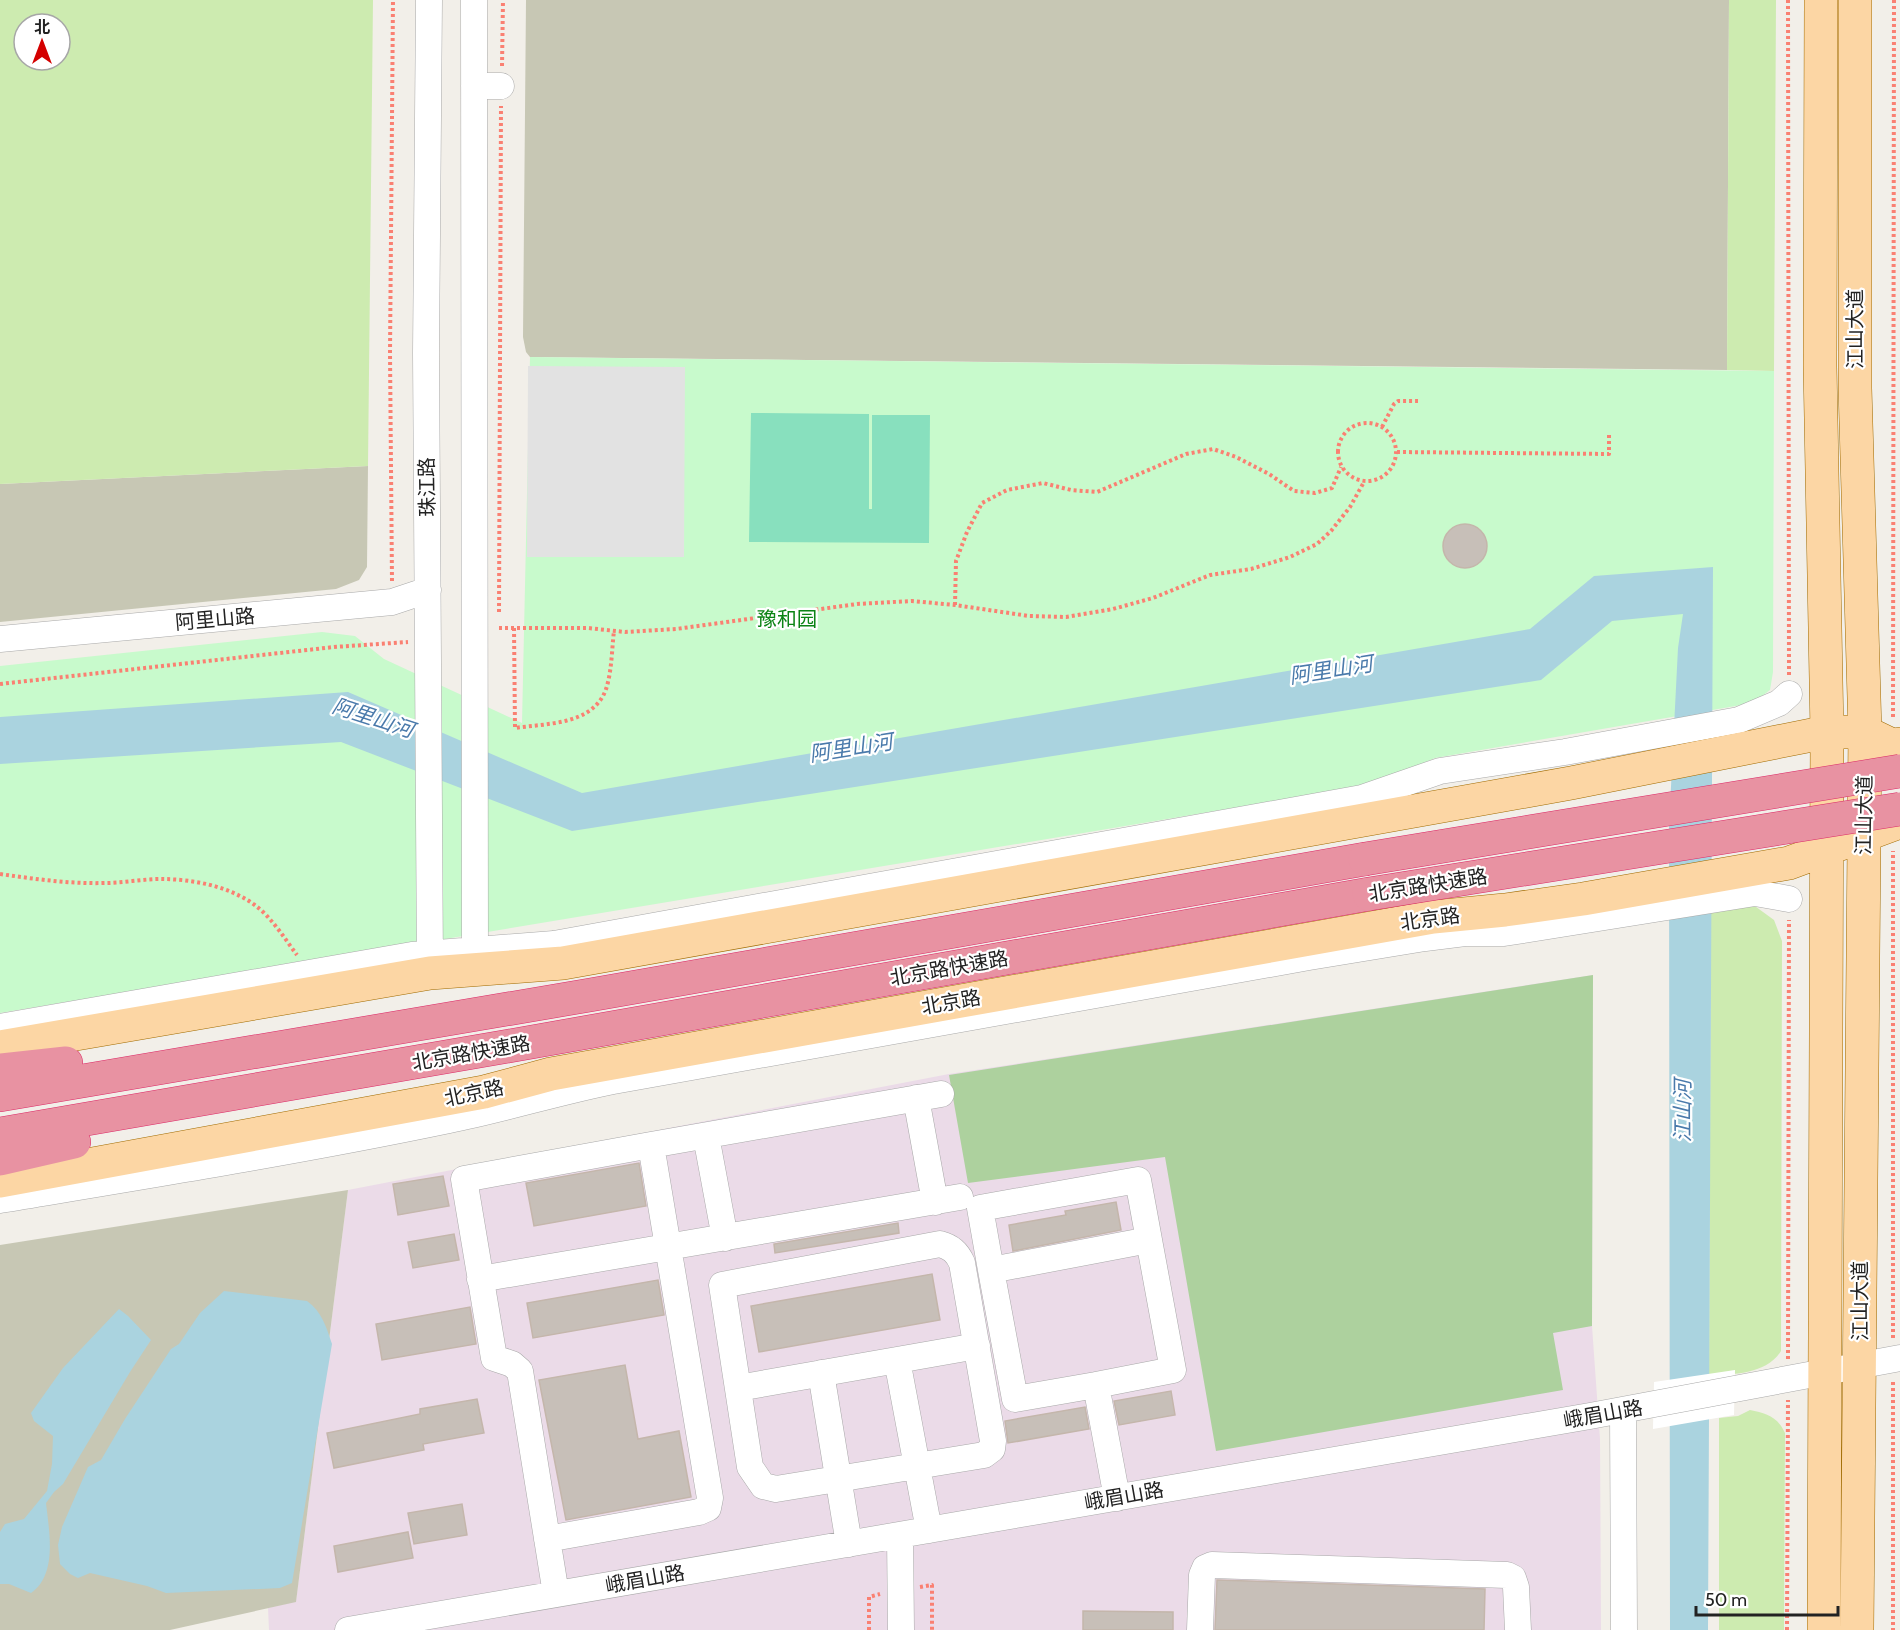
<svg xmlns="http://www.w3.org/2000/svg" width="1900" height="1630" font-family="Cabin,'Noto Sans SC',sans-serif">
<rect width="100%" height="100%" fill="#f2efe9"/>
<path fill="#ebdbe8" d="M1593,975L1592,1326L1600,1439L1601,1630H269L268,1608L296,1601L348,1190L949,1074Z"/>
<path fill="#c7c7b4" d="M526,0H1729L1727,370L530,357L526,352L523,337Z
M368,466L367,567L359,580L336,589L0,622V484Z
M348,1190L296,1602L170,1630H0V1245Z"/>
<path fill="#cdebb0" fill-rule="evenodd" d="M0,0H373L368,466L0,484ZM24,24H60V60H24Z
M1729,0H1776L1774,371L1727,370Z
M1752,904L1774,920L1782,941L1781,1351C1766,1375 1734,1373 1709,1377L1711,907Z
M1750,1410C1766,1413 1778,1417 1785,1433L1784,1630H1719V1418L1738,1416Z"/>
<path fill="#add19e" d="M1593,975L1592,1326L1553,1333L1563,1390L1216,1451L1165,1157L968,1183L949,1075Z"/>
<path fill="#c8facc" d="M530,357L1774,371L1773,672L1770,690L1753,703L1435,758L1372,785L0,1013V666L322,632L355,636L384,659L522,723Z"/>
<path fill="#88e0be" d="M751,413L869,414V509H872V415H930L929,543L749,542Z"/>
<path fill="#e2e2e2" d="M528,366L685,367L684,557H527Z"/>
<path fill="#aad3df" d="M1713,567L1708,1630H1670L1669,826L1678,648L1683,614L1612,621L1541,680L572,831L341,742L0,764V717L348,692L582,793L1530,629L1594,576Z
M224,1291L307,1301C322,1312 326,1326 332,1344L292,1583L280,1588L166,1593L147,1586L90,1573L78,1578L70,1574L60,1564L58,1545L62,1527L88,1467L101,1460L125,1419L171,1349L179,1344L200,1313Z
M119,1309L128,1316L151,1340L130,1372L63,1484L54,1492L46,1503C49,1531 58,1574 31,1593L9,1584H0V1532L5,1524L24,1519L47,1491L52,1464L53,1436L34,1421L31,1413L63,1368Z"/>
<path fill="#fff" d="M1735,1370L1734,1415L1653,1429L1654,1382Z"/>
<path fill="#c7bfb8" stroke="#c4b6ab" stroke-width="1.5" d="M1443 546a22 22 0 1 1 44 0a22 22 0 1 1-44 0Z
M639,1163L646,1206L534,1226L526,1183Z
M443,1176L449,1206L398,1215L393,1184Z
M1116,1202L1121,1230L1013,1251L1009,1225L1066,1215L1065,1211Z
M898,1223L899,1233L775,1253L774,1244Z
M454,1234L459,1260L413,1268L408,1242Z
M932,1274L940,1320L759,1352L751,1306Z
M658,1280L664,1315L533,1338L527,1303Z
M470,1307L476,1344L382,1360L376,1324Z
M625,1365L638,1439L679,1431L691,1497L566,1520L539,1380Z
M1171,1391L1175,1415L1119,1425L1114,1401Z
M477,1399L484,1433L423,1444L424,1450L334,1468L327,1433L420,1414V1409Z
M1085,1407L1089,1429L1008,1443L1005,1421Z
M462,1504L467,1535L414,1544L408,1513Z
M408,1532L413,1558L338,1572L334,1546Z
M1217,1580L1485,1589L1484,1630H1215Z
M1083,1611L1173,1612V1630H1083Z"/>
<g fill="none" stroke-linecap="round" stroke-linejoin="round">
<g stroke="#a9a9a9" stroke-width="27">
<path id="minor" d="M429,0L426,353L430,969
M474,0L475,969
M474,86H501
M0,639L392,602L428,590
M0,1027L412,955L554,944L1362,798L1440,771L1565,752L1739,720L1779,703L1789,694
M916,1098L935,1202
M706,1136L725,1238
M651,1145L941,1094
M0,1200C150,1175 300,1151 449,1120C504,1109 558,1092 613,1081L1309,957L1425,938L1465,933H1504L1755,893L1789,899
M940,1244C951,1247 957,1252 962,1263L993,1441L992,1449L984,1455L776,1489L763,1486L750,1467L722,1285Z
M991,1270L980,1208L1138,1180L1149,1240
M480,1279L960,1197
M897,1360L929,1530
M821,1373L849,1544
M1096,1385L1173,1370L1149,1240L991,1270L1015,1399L1096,1385L1117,1498
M738,1388L977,1346
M1623,1410L1624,1630
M900,1535L901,1630
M547,1539L699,1512L708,1508L710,1498L651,1145L464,1179L494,1358L512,1364L520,1371L556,1594
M348,1630L1590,1416L1900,1358
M1200,1630L1202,1575L1205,1568L1212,1565L1507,1575L1513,1578L1516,1587L1518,1630"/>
</g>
<g stroke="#a06b00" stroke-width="34">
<path id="major" d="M1821,0L1820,366L1827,732L1824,1630
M1855,0V388L1865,732L1857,1630
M0,1047L430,973L563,963L1571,783L1827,732H1865L1892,745L1900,744
M0,1181L484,1092L551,1074L1433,917L1505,910L1583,899L1789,863L1900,822"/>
</g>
<g stroke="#dc2a67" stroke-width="34">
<path id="highway" d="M0,1070L66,1063
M0,1095L590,995L1365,859
M0,1134L509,1046L1369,894
M0,1159L74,1142"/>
</g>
<path stroke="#fa8072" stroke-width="4" stroke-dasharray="3 3" stroke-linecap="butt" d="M1788,0L1789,675
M502,66L503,0
M1338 452a29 29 0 1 1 58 0a29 29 0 1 1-58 0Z
M1382,427L1394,404L1398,401H1418
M1397,452L1609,454V435
M392,581L390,353L393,0
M955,605L956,561L967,532L982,503L1007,490L1043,483L1071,490L1097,492L1186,454L1213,449L1236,457L1269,474L1294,491L1315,493L1332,488L1341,467
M499,612L501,106
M499,628H588L625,632L676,629L857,604L912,601L955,605L1029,616L1066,617L1113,609L1153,598L1210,575L1251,569L1290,557L1317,544L1331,531L1350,507L1364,482
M514,628L515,728C550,723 599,725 608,682C612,665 612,647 614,631
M0,684L334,647L408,642
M1893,717L1894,0
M0,874C35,879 69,884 105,883C123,883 142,879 160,879C192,879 230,886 256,906C272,918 285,939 297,955
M1893,1338V851
M1788,1359L1789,920
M1893,1382V1630
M920,1587L932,1585V1630
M869,1630V1597L880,1594
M1787,1630L1788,1400"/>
<use href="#minor" stroke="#fff" stroke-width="26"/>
<use href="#major" stroke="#fcd6a4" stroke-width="33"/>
<use href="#highway" stroke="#e892a2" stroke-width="33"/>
<g stroke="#dc2a67" stroke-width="34" stroke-linecap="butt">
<path id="highway-bridge" d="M1365,859L1900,771
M1369,894L1900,809"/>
</g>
<use href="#highway-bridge" stroke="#e892a2" stroke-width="33"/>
</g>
<g text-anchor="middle" stroke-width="4.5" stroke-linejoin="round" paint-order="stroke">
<g font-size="20" fill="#222" stroke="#fff">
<text transform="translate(1855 329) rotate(-90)" y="7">江山大道</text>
<text transform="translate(427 487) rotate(-91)" y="7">珠江路</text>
<text transform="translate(215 619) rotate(-5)" y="7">阿里山路</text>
<text transform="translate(1864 815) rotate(-89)" y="7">江山大道</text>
<text transform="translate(1428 885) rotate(-9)" y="7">北京路快速路</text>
<text transform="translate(1430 919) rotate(-8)" y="7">北京路</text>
<text transform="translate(949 968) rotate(-10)" y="7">北京路快速路</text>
<text transform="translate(951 1002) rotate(-10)" y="7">北京路</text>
<text transform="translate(471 1053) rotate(-10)" y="7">北京路快速路</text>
<text transform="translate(474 1093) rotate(-12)" y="7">北京路</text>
<text transform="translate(1860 1301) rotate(-90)" y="7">江山大道</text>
<text transform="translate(1603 1414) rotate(-10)" y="7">峨眉山路</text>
<text transform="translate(1124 1496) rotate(-10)" y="7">峨眉山路</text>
<text transform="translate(645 1579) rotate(-10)" y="7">峨眉山路</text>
</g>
<g font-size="20" fill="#0c8416" stroke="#fff">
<text x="787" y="626">豫和园</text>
</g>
<g font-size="21" font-style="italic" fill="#4a7aab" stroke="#fff">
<text transform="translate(1331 670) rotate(-9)" y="7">阿里山河</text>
<text transform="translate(373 718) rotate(18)" y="7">阿里山河</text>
<text transform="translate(851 748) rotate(-9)" y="7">阿里山河</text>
<text transform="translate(1683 1111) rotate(-90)" y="7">江山河</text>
</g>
</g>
<g transform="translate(42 42)"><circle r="28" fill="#ffffff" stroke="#a7a7a7" stroke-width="1.5"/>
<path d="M0-4.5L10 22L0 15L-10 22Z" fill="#d40000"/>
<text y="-9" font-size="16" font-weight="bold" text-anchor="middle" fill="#222222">北</text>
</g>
<path d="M1696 1606v9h142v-9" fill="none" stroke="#222222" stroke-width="3"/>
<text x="1705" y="1606" font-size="18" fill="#222222" stroke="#ffffff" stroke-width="4.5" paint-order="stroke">50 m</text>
</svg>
